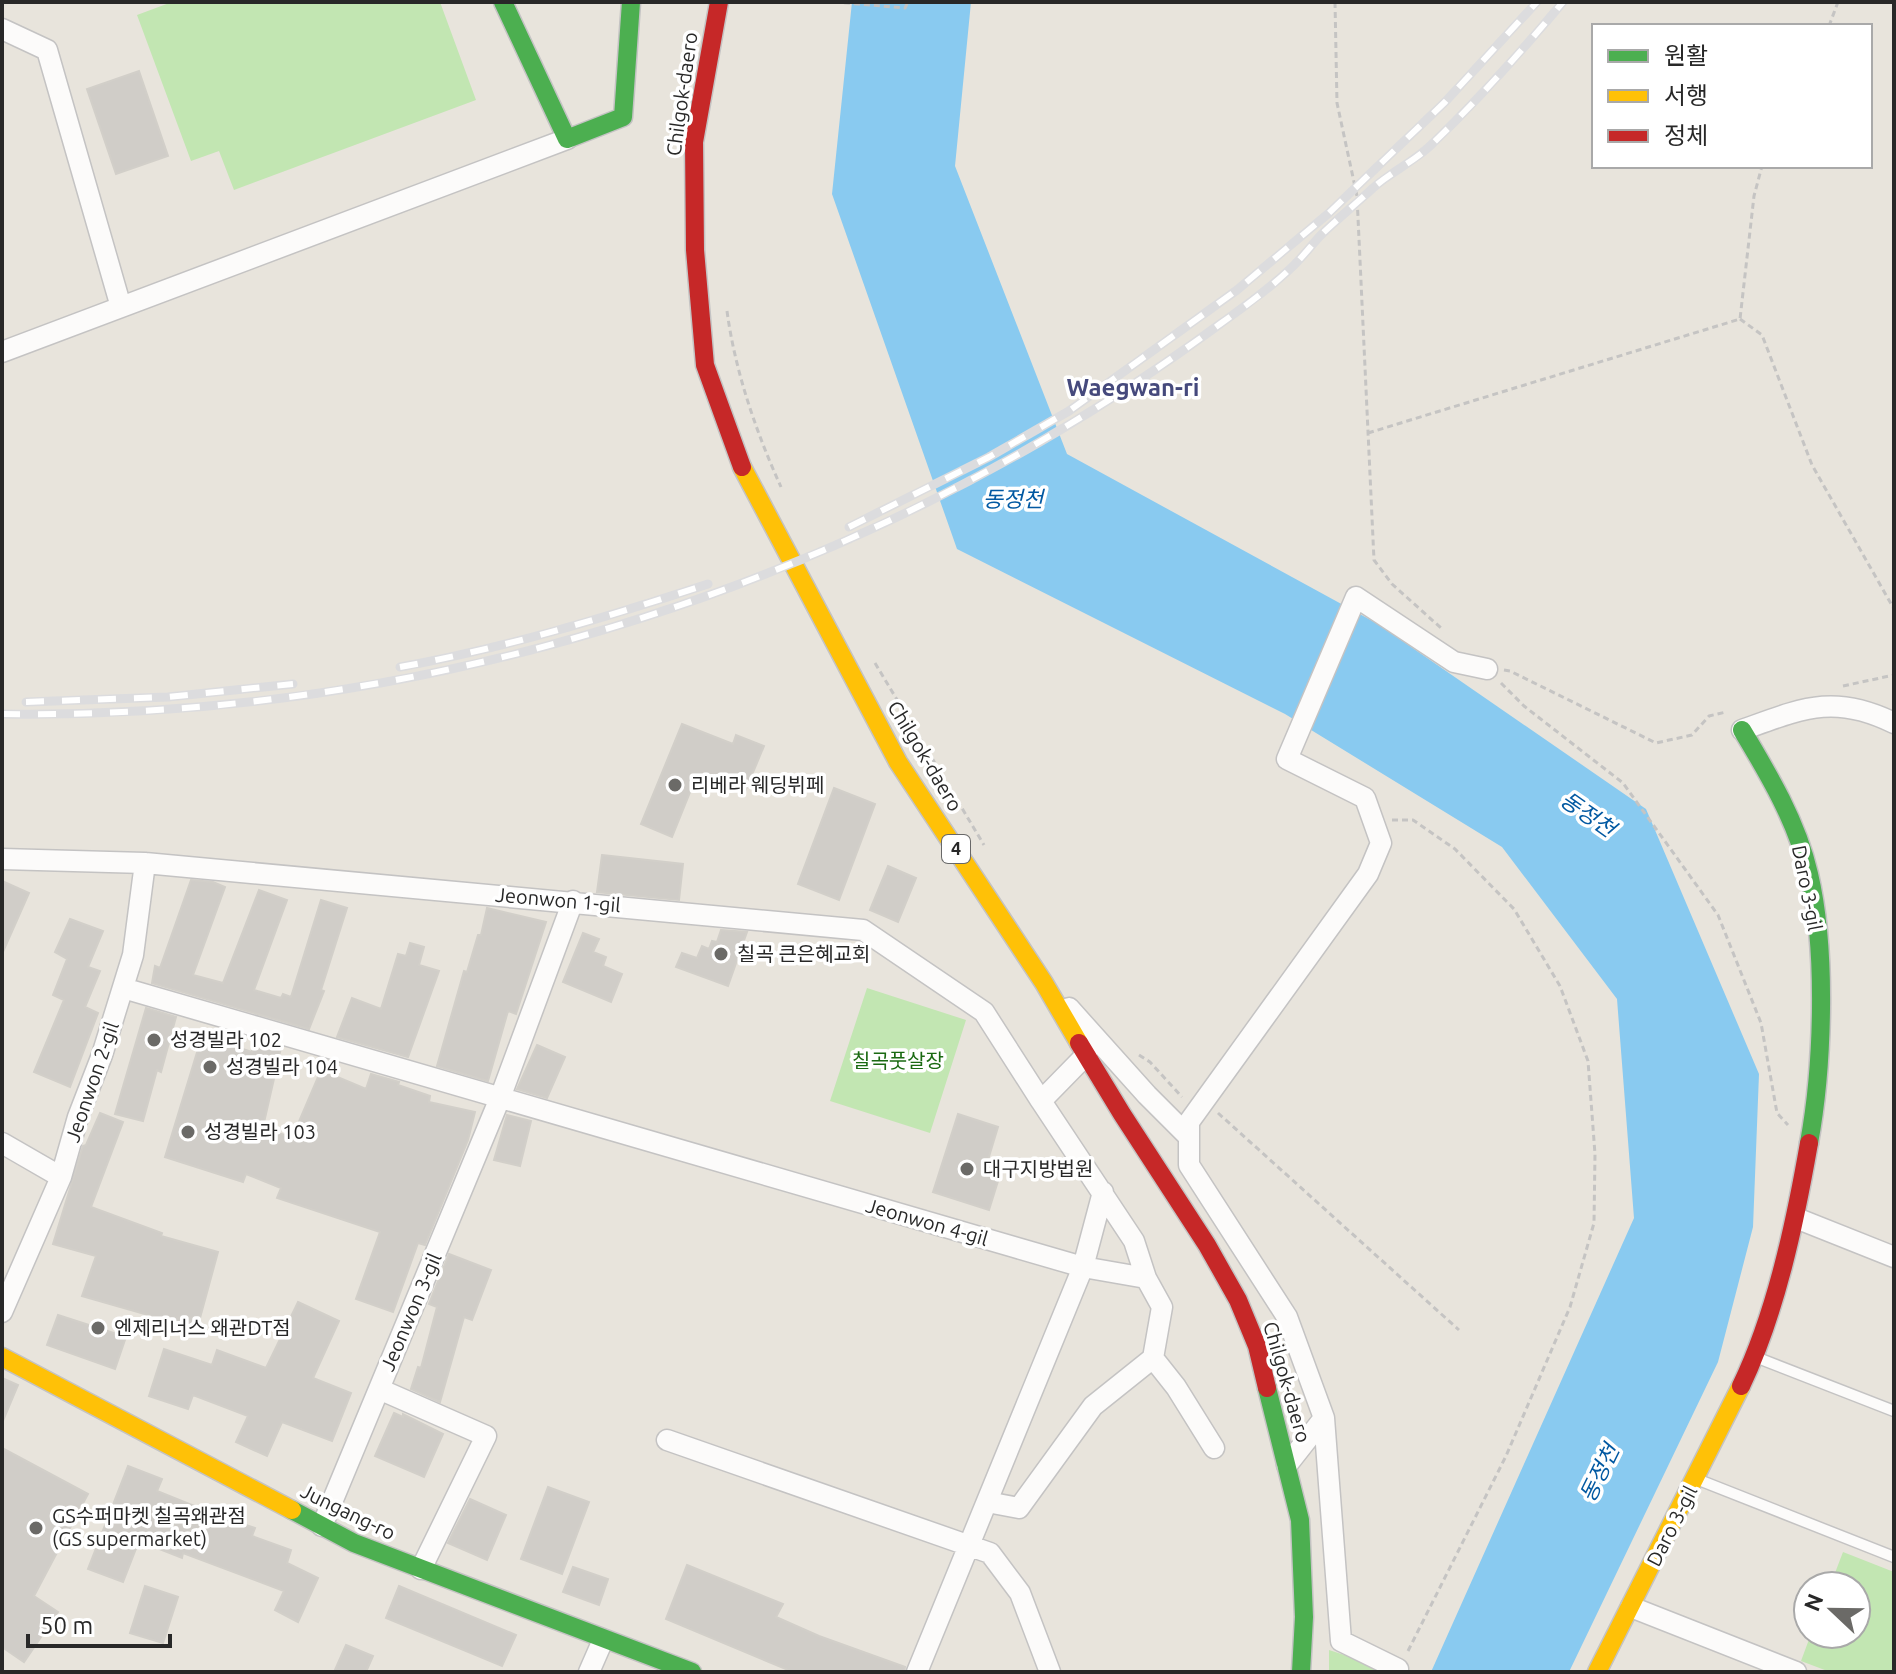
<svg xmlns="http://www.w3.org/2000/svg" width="1896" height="1674" font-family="Ubuntu,'Noto Sans KR',sans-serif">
<rect width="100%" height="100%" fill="#e8e4dc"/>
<path fill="#c2e6b2" d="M172,2H440L476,100L234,190L219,151L191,161L137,15Z
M867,988L966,1020L930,1133L830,1101Z
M1843,1552L1894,1572V1672H1830L1801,1661L1811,1634H1856V1586H1830Z
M1329,1650L1378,1666L1383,1672H1329Z"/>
<path fill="#89caf0" d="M852,2H971L955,166L1067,454L1378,624L1646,809L1759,1074L1753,1227L1718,1362L1569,1672H1431L1634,1218L1617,999L1502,847L1285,714L957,549L832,194Z"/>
<path fill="#d0cdc8" stroke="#d2cfc9" stroke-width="2" d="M139,71L168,156L116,174L87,89Z
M682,724L733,744L736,735L764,746L744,794L697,775L672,837L641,824Z
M834,788L875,804L839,900L798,884Z
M602,855L683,864L679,900L597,892Z
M888,866L916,878L898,922L870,910Z
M191,880L213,882L225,887L193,975L223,983L259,890L287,900L254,990L281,998L283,994L291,997L321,900L347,908L321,990L324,991L309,1029L152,983L155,966L160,968Z
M2,881L29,893L2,954Z
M487,908L546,922L516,1014L508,1011L488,1081L437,1066L464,971L467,972L478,935H481Z
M70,919L103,931L88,967L100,971L85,1007L98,1013L70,1087L34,1072L64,1000L53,995L67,959L55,952Z
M721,930L747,932L728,986L676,967L682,953L697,958L702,946L709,949L712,941L717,942Z
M583,933L599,939L593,952L606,957L603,966L622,974L611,1002L563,982Z
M410,943L424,947L419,965L439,971L408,1057L337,1037L352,998L381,1009L398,954L406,956Z
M146,1008L176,1017L161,1072L157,1070L143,1121L115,1114Z
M202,1036L252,1052L255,1040L281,1048L263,1127L292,1138L321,1070L366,1089L371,1074L399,1082L398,1085L430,1096L429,1102L475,1112L468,1140L425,1245L418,1243L393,1312L356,1299L380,1232L277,1198L281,1188L246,1174L243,1182L165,1157Z
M537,1045L565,1057L547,1098L517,1089Z
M100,1113L123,1122L91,1207L162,1233L161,1236L218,1252L197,1329L82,1296L96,1256L53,1244L83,1146L86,1145Z
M958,1114L998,1127L988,1160L999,1178L989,1210L933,1192Z
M507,1115L531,1121L520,1166L494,1160Z
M449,1254L491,1270L472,1320L464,1317L440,1402L411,1389L418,1367L421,1368L437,1307L429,1304Z
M298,1302L339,1321L313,1378L351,1393L332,1441L282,1422L267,1456L236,1442L248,1416L193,1395L188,1409L149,1396L164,1349L212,1365L217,1350L266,1368Z
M58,1315L126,1337L115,1369L47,1345Z
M2,1378L18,1385L2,1423Z
M394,1413L403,1417V1414L443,1434L424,1477L375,1456Z
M2,1448L88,1494L34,1596L58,1612L24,1662L2,1647Z
M128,1466L162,1479L157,1491L224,1518L228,1508L244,1513L240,1523L255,1528L252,1536L291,1550L287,1563L318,1578L298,1622L275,1610L284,1591L183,1553L182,1558L139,1541L123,1582L88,1569Z
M548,1487L589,1502L562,1574L521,1559Z
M470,1499L506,1515L487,1560L448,1543Z
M687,1565L783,1604L776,1617L819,1636L905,1667L904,1672H793L666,1619Z
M573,1567L608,1579L599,1605L563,1592Z
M145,1586L178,1597L163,1643L130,1633Z
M399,1586L516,1635L502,1666L386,1618Z
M346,1645L373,1656L366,1672H334Z"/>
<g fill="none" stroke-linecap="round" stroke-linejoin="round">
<g stroke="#c4c3c3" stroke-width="13">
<path id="lane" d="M1758,1358L1894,1411
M1699,1480L1894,1557"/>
</g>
<g stroke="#c4c3c3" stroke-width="23">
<path id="street" d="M2,29L47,50L121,307
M2,352L567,139
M1742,730C1801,709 1833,693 1894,723
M2,859L145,863L863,930L984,1012L1041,1101
M123,988L1014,1247L1083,1267L1146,1278
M1069,1008L1147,1095L1189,1137
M1087,1054L1041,1101L1134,1241L1146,1278L1162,1307L1153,1358
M2,1143L61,1177
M1796,1218L1894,1257
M2,1312L61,1177L78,1117L102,1055L133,955L145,863
M379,1389L486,1436L421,1569
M667,1440L990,1553L1020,1593L1050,1672
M1287,1465L1324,1418
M987,1502L1019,1508L1093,1406L1153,1358L1176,1387L1214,1448
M322,1526L500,1098L573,901
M1631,1607L1796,1672
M1398,1669L1341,1641L1324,1418L1287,1317L1189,1165V1122L1368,874L1381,843L1365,798L1287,759L1356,597L1454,662L1487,669
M589,1672L603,1640
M917,1672L1083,1267L1103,1192"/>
</g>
<g stroke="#c4c3c3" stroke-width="21">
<path id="fast" d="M503,2L567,139L623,117L631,2
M1742,730C1769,775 1797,822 1809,874C1827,950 1823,1067 1809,1143
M1267,1388L1300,1520L1304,1617L1301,1672
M292,1510L354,1543L692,1672"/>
</g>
<g stroke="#c4c3c3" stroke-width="21">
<path id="slow" d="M742,467L898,762L1044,983L1079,1043
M2,1357L292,1510
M1597,1672L1741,1386"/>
</g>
<g stroke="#c4c3c3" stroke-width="21">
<path id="jam" d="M719,2L694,142L695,250L705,365L742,467
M1079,1043L1122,1114L1207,1245L1238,1300L1257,1346L1267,1388
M1741,1386C1776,1313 1795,1223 1809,1143"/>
</g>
<path stroke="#c5c4c3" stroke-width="3" stroke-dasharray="6 4" stroke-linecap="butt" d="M834,2L905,8L908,2
M1335,2L1337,103L1357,196L1374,560L1392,584L1441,628
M1829,26L1838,2
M727,311C735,371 756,432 781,487
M1740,319L1762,335L1812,465L1894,609
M1368,433L1740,319L1754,196L1762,166
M875,663L984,845
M1504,670L1510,671L1656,743L1692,735L1709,716L1726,712
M1501,683L1524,706L1623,783L1718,915L1761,1023L1777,1113L1788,1125
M1843,686L1894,675
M1392,820H1413L1455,849L1514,909L1560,986L1588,1061L1595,1154L1594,1223L1570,1307L1506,1456L1408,1651
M1139,1055L1150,1062L1182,1097
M1218,1113L1459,1330"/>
<use href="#lane" stroke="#fcfbfa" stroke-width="10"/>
<use href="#street" stroke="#fcfbfa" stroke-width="20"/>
<use href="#fast" stroke="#4caf50" stroke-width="18"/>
<use href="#slow" stroke="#ffc107" stroke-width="18"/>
<use href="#jam" stroke="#c62828" stroke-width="18"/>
<g stroke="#dcdcde" stroke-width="9">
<path id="rail" d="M849,527L989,457L1069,411L1237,290L1329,213L1445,102L1537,2
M400,667C505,648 607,617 708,584
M26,702L168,697L293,684
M2,714C437,720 870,581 1220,324C1244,307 1269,289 1290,269C1301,259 1310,247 1320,236C1337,219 1356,204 1373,188C1391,172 1413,162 1430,146C1477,101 1521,52 1563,2"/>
</g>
<use href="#rail" stroke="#fff" stroke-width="6" stroke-dasharray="18" stroke-linecap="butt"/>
</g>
<g fill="#6b6a67" stroke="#fff" stroke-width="3">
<circle cx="675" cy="785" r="8"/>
<circle cx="721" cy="954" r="8"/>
<circle cx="154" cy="1040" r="8"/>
<circle cx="210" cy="1067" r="8"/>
<circle cx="188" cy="1132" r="8"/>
<circle cx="967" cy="1169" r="8"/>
<circle cx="98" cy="1328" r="8"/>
<circle cx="36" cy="1528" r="8"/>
</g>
<g text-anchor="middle" stroke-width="7" stroke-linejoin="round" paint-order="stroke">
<rect fill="#fff" stroke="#686868" stroke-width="2" x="942" y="835" width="28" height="28" rx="6"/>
<g font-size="18" font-weight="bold" fill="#282828">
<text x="956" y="855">4</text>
</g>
<g font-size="20" fill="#282828" stroke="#fff">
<text transform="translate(682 94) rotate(-82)" y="7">Chilgok-daero</text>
<text transform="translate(925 756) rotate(59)" y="7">Chilgok-daero</text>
<text transform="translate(1807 888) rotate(79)" y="7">Daro 3-gil</text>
<text transform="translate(558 900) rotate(5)" y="7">Jeonwon 1-gil</text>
<text transform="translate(92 1082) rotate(-71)" y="7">Jeonwon 2-gil</text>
<text transform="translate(927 1222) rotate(16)" y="7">Jeonwon 4-gil</text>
<text transform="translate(411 1312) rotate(-67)" y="7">Jeonwon 3-gil</text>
<text transform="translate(1287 1382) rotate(74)" y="7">Chilgok-daero</text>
<text transform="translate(348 1512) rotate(26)" y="7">Jungang-ro</text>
<text transform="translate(1672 1526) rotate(-63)" y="7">Daro 3-gil</text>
</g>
<g font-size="20" fill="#282828" stroke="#fff" text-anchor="start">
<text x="691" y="792">리베라 웨딩뷔페</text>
<text x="737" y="961">칠곡 큰은혜교회</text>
<text x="170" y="1047">성경빌라 102</text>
<text x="226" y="1074">성경빌라 104</text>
<text x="204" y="1139">성경빌라 103</text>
<text x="983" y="1176">대구지방법원</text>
<text x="114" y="1335">엔제리너스 왜관DT점</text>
<text x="52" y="1523">GS수퍼마켓 칠곡왜관점<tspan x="52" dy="23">(GS supermarket)</tspan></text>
</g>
<g font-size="20" fill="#1b6a13" stroke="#fff">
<text x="898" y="1068">칠곡풋살장</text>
</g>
<g font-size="22" font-style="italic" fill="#0259a2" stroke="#fff">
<text x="1013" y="507">동정천</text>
<text transform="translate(1588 814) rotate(35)" y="8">동정천</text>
<text transform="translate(1599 1473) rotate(-64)" y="8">동정천</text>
</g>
<g font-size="24" font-weight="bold" fill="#45497c" stroke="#fff">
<text x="1133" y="396">Waegwan-ri</text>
</g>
</g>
<rect width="1896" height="1674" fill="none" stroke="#282828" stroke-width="8"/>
<rect x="1592" y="24" width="280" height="144" fill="#ffffff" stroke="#a9a9a9" stroke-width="2"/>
<rect x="1608" y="50" width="40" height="12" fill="#4caf50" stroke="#a9a9a9" stroke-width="2"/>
<text x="1664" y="64" font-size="24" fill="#282828">원활</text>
<rect x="1608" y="90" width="40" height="12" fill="#ffc107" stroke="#a9a9a9" stroke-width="2"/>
<text x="1664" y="104" font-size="24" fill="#282828">서행</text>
<rect x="1608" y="130" width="40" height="12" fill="#c62828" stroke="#a9a9a9" stroke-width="2"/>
<text x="1664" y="144" font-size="24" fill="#282828">정체</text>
<g transform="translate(1832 1610) rotate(292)"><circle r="38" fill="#ffffff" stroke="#a9a9a9" stroke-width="2"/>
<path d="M0-6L14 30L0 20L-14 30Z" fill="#6b6a67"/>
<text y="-12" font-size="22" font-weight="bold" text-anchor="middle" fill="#282828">N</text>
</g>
<path d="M28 1634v12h142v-12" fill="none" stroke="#282828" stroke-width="4"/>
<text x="40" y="1634" font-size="24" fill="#282828" stroke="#ffffff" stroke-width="6" paint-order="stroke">50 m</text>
</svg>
